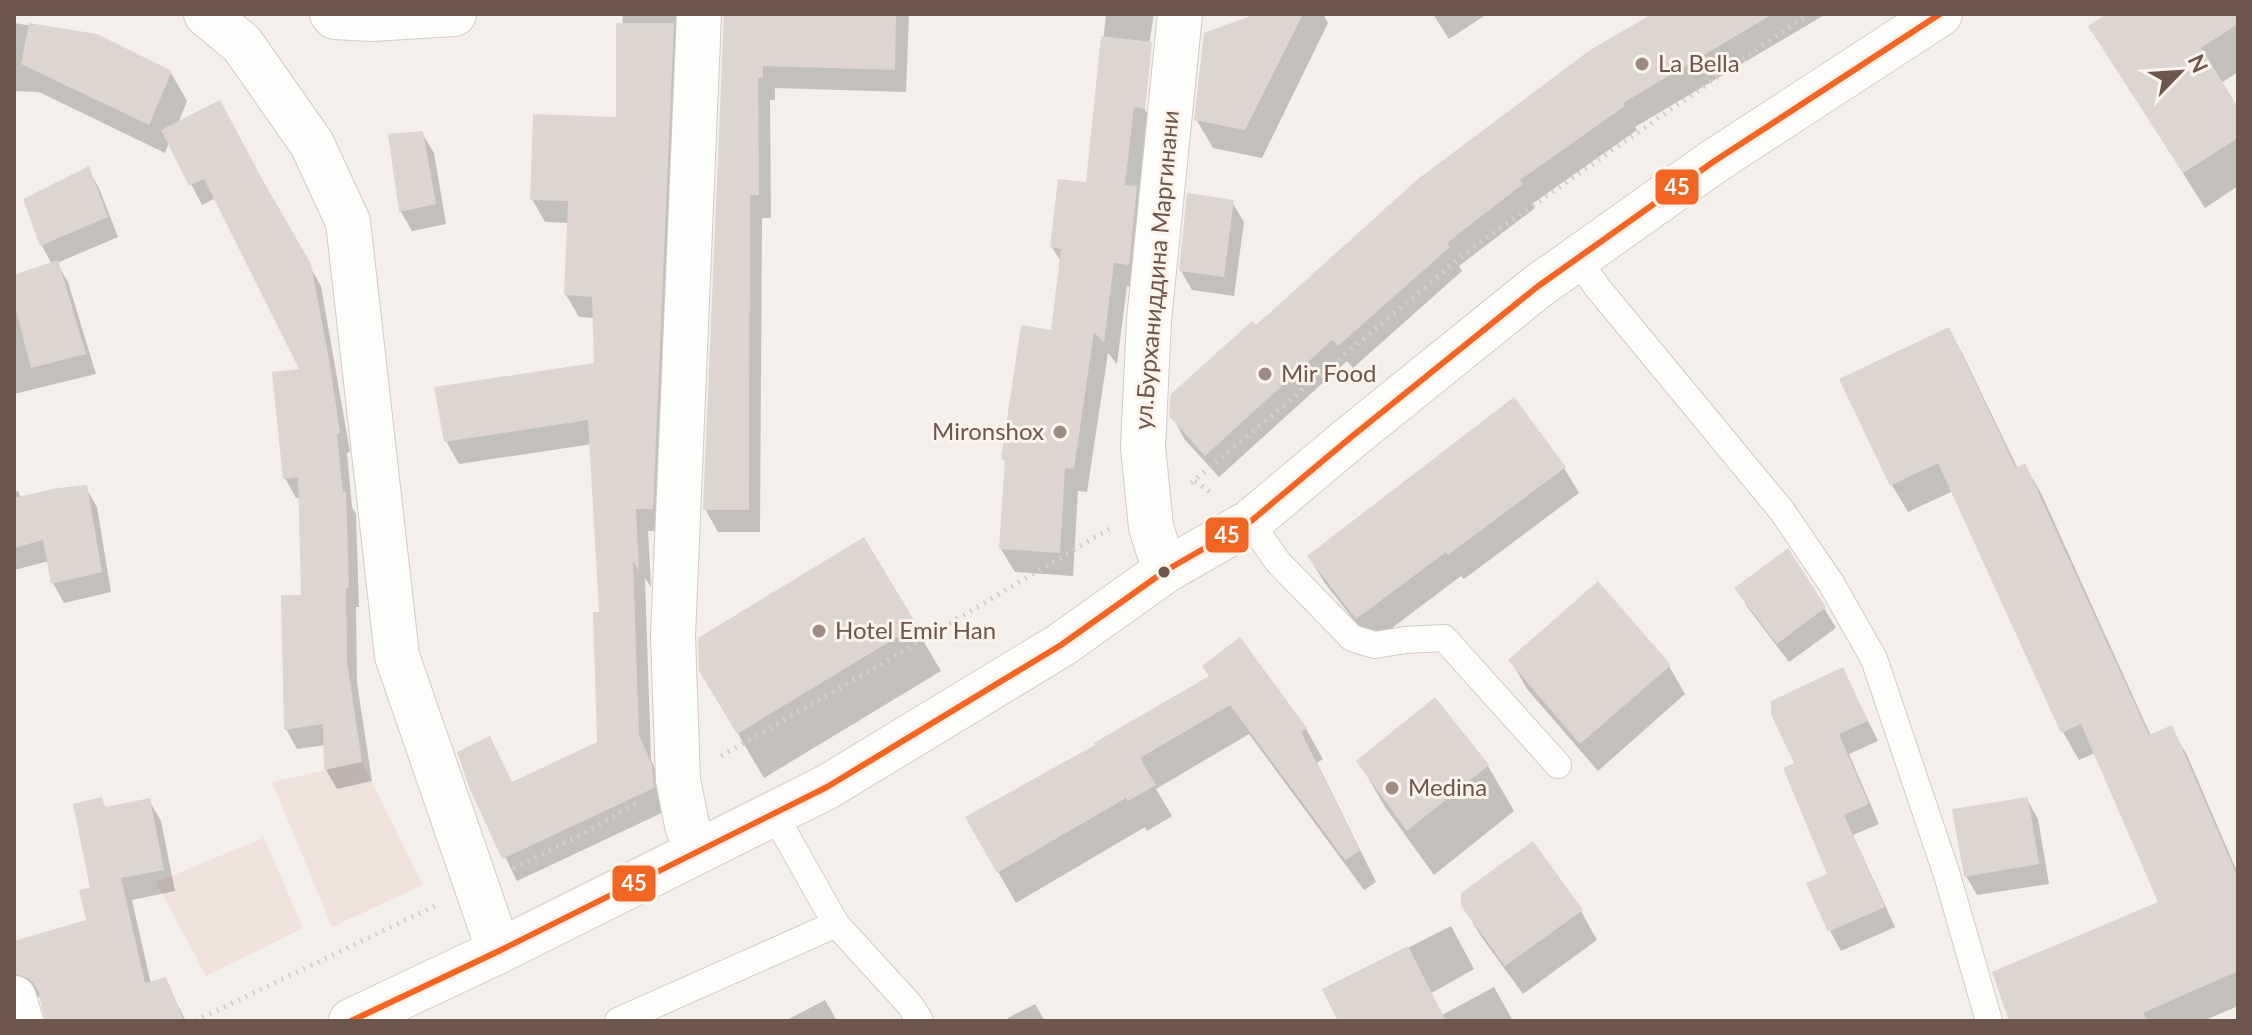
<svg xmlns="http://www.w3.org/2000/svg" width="2252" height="1035" font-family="Lato,sans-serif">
<rect width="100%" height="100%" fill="#f4efea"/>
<path fill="#f1e1db" d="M362,762L423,885L332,927L272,782Z
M264,838L303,928L206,976L156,882Z"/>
<path fill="#0003" d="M623,14H702L665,531H648L651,587L645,578L651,760L664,789L666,811L517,881L471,786L489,739L513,784L599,744L601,614L592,444L459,464L446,441L596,364L595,318L579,317L566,295L569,223L545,222L532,199L618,119Z
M724,14H909L906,92L775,88V100H770L771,218H762L760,532H718L705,509L726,15Z
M1106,14H1154L1140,101L1149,116L1142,288L1127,286L1117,364L1108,353L1087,492L1078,491L1073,576L1015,572L1001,549L1007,464L1003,459L1053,332L1061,262L1052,247L1088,184Z
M1262,14H1323L1328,23L1262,158L1213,148L1196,119Z
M1433,14H1487L1449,39Z
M1655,14H1826L1635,127L1637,130L1532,204L1535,208L1459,266L1462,271L1353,368L1347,361L1219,477L1185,440L1172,416L1256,328Z
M2109,14H2238V72L2221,83L2238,110V186L2205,208L2090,26Z
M14,23L96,36L171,73L187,101L178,124L271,199L321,286L350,452L347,453L352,507L356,514L359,607H356L357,683L372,781L337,789L326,770L325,745L297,749L286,729L304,597L301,498H296L285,478L302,370L216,198L202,205L169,142L165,153L39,92L14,91Z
M422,133L434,153L446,224L412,231L401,212Z
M88,168L99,188L118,237L57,263L68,282L96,374L14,394V277L52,264L42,246L26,200Z
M1232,202L1244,222L1234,296L1192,290L1181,271Z
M1949,329L1964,357L2018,469L2025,466L2041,493L2151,736L2171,728L2187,755L2238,874V1006L2203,1021H2012L2161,903L2095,753L2079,760L2063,732L1953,491L1908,512L1892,485Z
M1564,468L1579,493L1464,579L1461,576L1372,643L1324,582L1309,557Z
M86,488L97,507L111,592L64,603L53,583L49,561L14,570V492L18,491L21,498Z
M864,540L941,671L764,778L728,717Z
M1737,588L1824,608L1836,628L1789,662L1748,608Z
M1240,640L1306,729L1323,759L1317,763L1376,882L1364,890L1249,734L1156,789L1172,816L1147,831L1145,827L1016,903L967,818L1098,746L1211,678Z
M1511,661L1669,666L1685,694L1598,771L1527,689Z
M1843,670L1878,741L1849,754L1879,824L1853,835L1895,927L1841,951L1830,931V875L1797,764Z
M14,744L15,745L14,816Z
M1359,762L1488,766L1514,811L1434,875L1385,807Z
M2027,799L2038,819L2049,884L1977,895L1966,876Z
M101,800L107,809L149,800L161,821L175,891L132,900L151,984L165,980L186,1021H47L43,999L32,994L14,998V943L88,921Z
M1463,906L1581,911L1597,940L1523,994L1480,935Z
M1451,926L1474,969L1430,994L1442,1015L1494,987L1513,1021H1341L1325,990Z
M825,1000L837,1021H785Z
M1035,1004L1045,1021H1009L1008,1018Z"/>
<path fill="#ded5d0" d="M724,14H896L895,70L763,66V78H758L759,195H750L749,510H703Z
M1256,14H1303L1245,130L1194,120L1204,33Z
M1652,14H1773L1623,103L1625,106L1520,180L1523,184L1447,243L1450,247L1338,346L1332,340L1205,456L1169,416L1171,394L1252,321L1256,325L1418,179L1590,50Z
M2106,14H2238V24L2201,48L2238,107V138L2183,173L2088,26Z
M29,23L97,34L172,71L149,125L21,64Z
M616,23H674L653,509H636L639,571L633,561L639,735L652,765L654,788L502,859L469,787L457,752L490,736L512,782L597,742L593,612H599L588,420L444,442L434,387L594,363L592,297L564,295L568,201L530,200L533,114L616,117Z
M1101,36L1152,42L1145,109L1134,107L1125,185L1137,186L1129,265L1114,263L1104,343L1094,332L1074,469L1065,468L1060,553L999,549L1005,460L1001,459L1021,325L1051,330L1061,249L1050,247L1058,179L1086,182Z
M220,100L261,177L311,264L330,365L340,433L337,434L343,492H346L349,588H346L347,662L362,762L324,770L323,724L284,730L281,595H301L298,477L283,479L272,372L299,369L204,179L189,186L161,130Z
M423,131L436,204L399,212L388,134Z
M89,166L108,217L40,246L23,199Z
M1187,193L1234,200L1224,277L1179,271Z
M58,260L86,354L31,368L14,302V275Z
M1949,327L2016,468L2025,463L2149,735L2172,725L2238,878V971L2143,1013L2148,1021H2009L1992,972L2158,902L2081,724L2061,733L1938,463L1890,486L1839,379Z
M1514,397L1566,467L1448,555L1446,552L1356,619L1307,556Z
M87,485L102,572L51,584L43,540L14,548V498L58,488Z
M864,537L917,625L737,734L699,671L698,638Z
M1788,548L1826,607L1777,644L1734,588Z
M1598,581L1671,665L1580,744L1508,660Z
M1240,637L1307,728L1301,732L1360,851L1345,860L1230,705L1140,758L1156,785L1128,801L1126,798L997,873L965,817L1095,745L1094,743L1209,676L1202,666Z
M1843,667L1868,721L1839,734L1869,804L1844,815L1885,907L1828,932L1806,883L1827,874L1783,768L1794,763L1771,714V701Z
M1435,697L1489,765L1407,831L1356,761Z
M102,797L105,807L150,798L164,870L121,878L145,983L166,977L184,1021H45L38,990L30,979L16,974L14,941L86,920L79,890L90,888L73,804Z
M2028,797L2039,864L1964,877L1952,809Z
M1533,841L1583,910L1505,966L1461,906V893Z
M1408,946L1446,1021H1338L1322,989Z"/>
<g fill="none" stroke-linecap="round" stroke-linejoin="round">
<g stroke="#d1cbc5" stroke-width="28">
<path id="service" d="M1577,258L1597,287L1782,511L1831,583L1874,659L1947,875L1989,1021
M1250,522L1278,562L1352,638L1375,645L1405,640L1444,638L1558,765
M774,814L836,924L910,1005L920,1021
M618,1021L836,924"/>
</g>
<g stroke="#d1cbc5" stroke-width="46">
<path id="minor" d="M206,14L242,44L312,144L348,222L397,656L499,951
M332,14L335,17L372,19L454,14
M1165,571L1151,527L1143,447L1149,320L1180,14
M696,852L687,825L678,780L673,636L699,14
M14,998L21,1021"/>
</g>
<g stroke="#d4ccc6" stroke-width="46">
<path id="secondary" d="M351,1021L499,951L827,787L1061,645L1165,571L1250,522L1350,438L1537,287L1713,162L1940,14"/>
</g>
<path stroke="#d6cecb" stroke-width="5" stroke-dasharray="2 6" stroke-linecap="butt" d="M1195,481L1214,495
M1191,483L1472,248L1808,14
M721,756L871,670L1109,529
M513,868L569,841L639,802
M195,1021L439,904"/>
<use href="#service" stroke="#fdfdfc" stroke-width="26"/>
<use href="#minor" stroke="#fdfdfc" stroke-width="44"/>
<use href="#secondary" stroke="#fdfdfc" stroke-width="44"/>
<g stroke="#fdf4eb" stroke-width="12">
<path id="bus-1" d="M351,1021L499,951L827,787L1061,645L1165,571L1250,522L1350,438L1537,287L1713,162L1940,14"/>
</g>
<use href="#bus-1" stroke="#f26522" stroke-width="6"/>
</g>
<g fill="#9e8c84" stroke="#fdf4eb" stroke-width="3">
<circle cx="1642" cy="64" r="8"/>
<circle cx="1265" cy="374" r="8"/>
<circle cx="1060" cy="432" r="8"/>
<circle cx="819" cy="631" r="8"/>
<circle cx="1392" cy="788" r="8"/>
</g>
<circle fill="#6f564d" stroke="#fdf4eb" stroke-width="3" cx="1164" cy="572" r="7"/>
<g text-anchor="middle" stroke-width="6" stroke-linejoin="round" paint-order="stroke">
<g font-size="24" fill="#6f564d" stroke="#fdf4eb" text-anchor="start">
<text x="1658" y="72">La Bella</text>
<text x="1281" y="382">Mir Food</text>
<text x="1044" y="440" text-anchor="end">Mironshox</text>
<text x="835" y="639">Hotel Emir Han</text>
<text x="1408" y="796">Medina</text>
</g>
<g font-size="24" fill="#6f564d" stroke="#fdf4eb">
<text transform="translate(1157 270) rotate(-85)" y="8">ул.Бурханиддина Маргинани</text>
</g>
</g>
<g stroke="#fdf4eb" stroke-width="3">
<rect x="1654" y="168" width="46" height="38" rx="8" fill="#f26522"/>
<rect x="1204" y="516" width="46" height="38" rx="8" fill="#f26522"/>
<rect x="611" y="864" width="46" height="39" rx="8" fill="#f26522"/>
</g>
<g font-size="22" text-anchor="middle" font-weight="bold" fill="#fff">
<text x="1677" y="195">45</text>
<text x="1227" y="543">45</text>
<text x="634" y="891">45</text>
</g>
<rect width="2252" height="1035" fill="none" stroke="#6f564d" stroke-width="32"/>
<g transform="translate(2180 72) rotate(65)" stroke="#fdf4eb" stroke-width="6" paint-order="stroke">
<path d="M0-6L14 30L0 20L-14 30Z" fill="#6f564d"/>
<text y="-12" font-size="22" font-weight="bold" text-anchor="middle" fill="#6f564d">N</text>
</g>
</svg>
